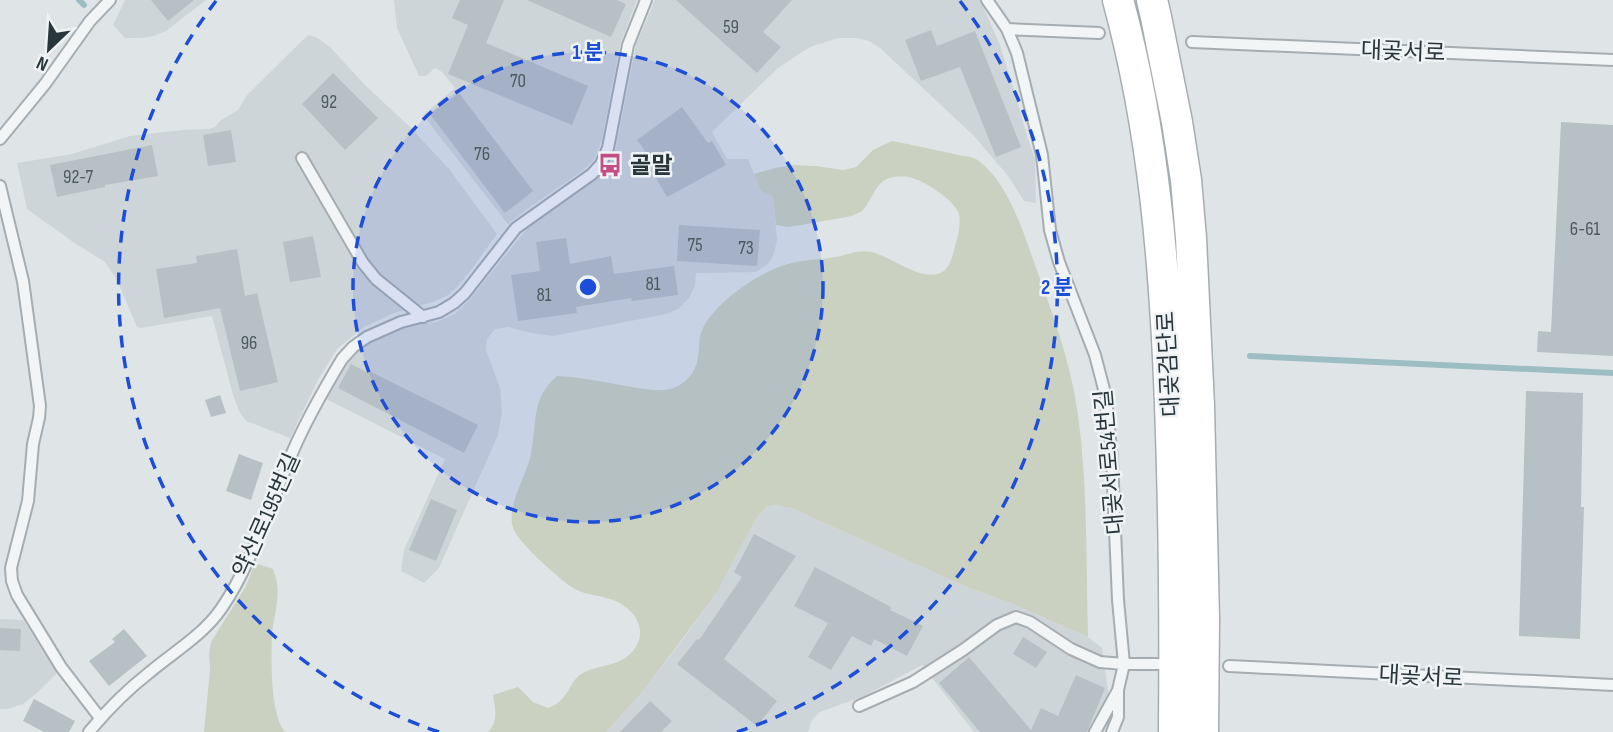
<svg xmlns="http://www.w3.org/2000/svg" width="1613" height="732" font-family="'Sofia Sans Condensed','Noto Sans KR',sans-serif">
<rect width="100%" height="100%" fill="#dfe5e7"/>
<path fill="#ced5d9" d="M125,0H206L166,31L154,36L141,38H125L113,25Z
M394,0H637L620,45L602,140L594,160L582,171L526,210L508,224L423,115L455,88L442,72L435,68L426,76H419L397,28Z
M655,0H980L1000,45L1016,97L1028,139L1035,159L1036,203L1024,201L1009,177L974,136L880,48L869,41L856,38H838L810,47L796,56L777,69L712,132L727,159H748L761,191L773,197L777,240L774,254L767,265L756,272L696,273L695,285L689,298L678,309L666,314L553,336L532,333L508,327L495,329L487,339L486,350L500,388L502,412L498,435L439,568L424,583L401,571L404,550L445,459L326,399L338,375L358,350L392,331L416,324L437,322L455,314L470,299L529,226L599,176L609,164L615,151L636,45Z
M308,35L316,37L330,47L365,85L410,127L449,169L497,234L468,274L458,286L448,295L433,302L394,313L364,327L337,349L318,380L290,438L246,421L240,413L233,395L212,316L141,328L137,327L117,280L105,262L73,242L27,209L17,163L72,154L130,136L182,130L208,129L215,127L221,120L238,110L247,95Z
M775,505L791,508L969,588L1013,604L1088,637L1102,648L1109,698L1090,732H974L922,665L864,696L820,712L812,720L808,732H606L643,691L680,643L716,594L756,519L766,507Z
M0,619L23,620L57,673L37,693L23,704L8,709H0Z"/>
<path fill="#cad1c1" d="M892,141C912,145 933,149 954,154C961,156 973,156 979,161C1007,182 1023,230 1034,262C1052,312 1071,362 1078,415C1088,489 1086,563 1088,637L1013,604L969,588L791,508L775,505L766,507L756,519L716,594L643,691L606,732H488C499,722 495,708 493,695L518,687L533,702L548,708C572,699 567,680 585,672C599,665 617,666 629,655C652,634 636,607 610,599C599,595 585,595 575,589C562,582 519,543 514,530C504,508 527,476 531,454C537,423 531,398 557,376C579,377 599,381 620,385C634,387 649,391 663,390C681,389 696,375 698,357C700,345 698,337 704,326C719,300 759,272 788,264C804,259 820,260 835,257C848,255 858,249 872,252C892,257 927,286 945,270C951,264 953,254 955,246C958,237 961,224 959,214C955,200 923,180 909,177C904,176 898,176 893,177C874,181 874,199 862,211C861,212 853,215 852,216L801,225L788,227L776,225L773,197L761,191L754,174L775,168L792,165L816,166L843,170L856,167L873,150Z
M255,563L273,569C283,593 274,611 272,635C271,659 270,714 285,732H204L210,670L209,653L211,642L246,586Z"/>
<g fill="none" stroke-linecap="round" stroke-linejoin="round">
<path stroke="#9dbdc5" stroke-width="6" d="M79,0L84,5
M1250,356L1613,373"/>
</g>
<path fill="#b7c0c4" d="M151,0H194L168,21Z
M460,0H504L486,43L588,86L572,125L448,74L468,25L452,18Z
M527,0H617L626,4L611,37Z
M676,0H792L763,32L781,47L757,73Z
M931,30L937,46L975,31L1021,147L996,157L960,67L921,81L905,40Z
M333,73L378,118L345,150L302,104Z
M459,93L533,191L505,213L430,114Z
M682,107L708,143L712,141L726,165L667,197L653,173L659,170L637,140Z
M1561,122L1613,125V356L1537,352L1538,331L1551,332Z
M231,130L236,162L208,166L203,135Z
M152,145L158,176L105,185V187L57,197L50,165Z
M679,225L760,230L757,266L677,261Z
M313,236L321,277L290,282L283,242Z
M566,238L570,264L611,256L614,274L674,266L678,295L632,301L631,298L576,307L577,313L518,321L511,275L540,271L536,242Z
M237,249L245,296L257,293L278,382L240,391L220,308L164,318L156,269L197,263L196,256Z
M351,364L368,373L369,371L478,425L464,453L338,388Z
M1526,391L1583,393L1581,507H1584L1580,639L1519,636Z
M220,395L226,413L211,417L205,400Z
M239,454L263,463L251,500L226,491Z
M431,499L457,510L436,561L409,550Z
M754,534L796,556L724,659L777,701L757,726L677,664L697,639L699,640L742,577L734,572Z
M815,567L891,607L890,610L923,626L907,656L874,639L871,646L852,636L831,670L808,657L828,623L794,606Z
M0,628L21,629L20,651L0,650Z
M124,629L147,656L109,686L89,661L115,642L112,639Z
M1023,637L1047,652L1036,668L1013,654Z
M969,657L1031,730L1041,708L1058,716L1076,675L1105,688L1087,732H980L939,683Z
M34,699L75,721L69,732H44L23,721Z
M650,701L672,721L661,732H620Z"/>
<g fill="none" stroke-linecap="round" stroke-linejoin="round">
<g stroke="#a5adb1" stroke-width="14">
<path id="service" d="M987,0L1007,29L1017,53L1042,155L1050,230L1059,262L1095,355L1106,397L1112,460L1118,600L1124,664L1118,690V717L1112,732
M1007,29L1099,33
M1192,42L1613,60
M0,139L45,84L90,21L110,0
M302,158L363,263L376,279L423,317
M0,186L23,281L40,406L39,418L33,444L28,501L11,568L12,581L17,595L61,667L100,718
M1229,666L1613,685
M859,706L913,682L963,650L997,625L1016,617L1030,622L1071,649L1100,662L1124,664H1162
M89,732C107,710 127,690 150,672C174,652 203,635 221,609C251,566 269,506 290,458C303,426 324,389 342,359L353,347L367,337L401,322L439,312L454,303L465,293L516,228L592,174L601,164L608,148L628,45L646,0
M1095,732L1117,692"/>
</g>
<g stroke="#a5adb1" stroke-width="33">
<path id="secondary" d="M1118,0C1154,132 1165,268 1170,404C1174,513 1175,622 1174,732
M1152,0L1156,17L1177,122L1186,180L1191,238L1199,406L1204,618L1203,732"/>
</g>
<use href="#service" stroke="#f2f5f6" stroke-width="10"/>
<use href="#secondary" stroke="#fff" stroke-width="30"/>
</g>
<circle cx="588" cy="287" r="235" fill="#1d4ed8" fill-opacity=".12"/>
<g fill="none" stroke="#1d4ed8" stroke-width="3.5" stroke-dasharray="12 9">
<circle cx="588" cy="287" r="235"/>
<path d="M439 732A469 469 0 0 1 216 1M960 1A469 469 0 0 1 737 732"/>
</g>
<defs>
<g id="bus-bare" transform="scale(1.89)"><path d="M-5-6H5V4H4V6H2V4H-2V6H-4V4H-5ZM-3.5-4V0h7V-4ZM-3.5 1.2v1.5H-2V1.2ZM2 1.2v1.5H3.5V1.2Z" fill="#c44d85" stroke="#eff3f5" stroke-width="2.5" paint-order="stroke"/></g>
</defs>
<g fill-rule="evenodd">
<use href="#bus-bare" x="610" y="165"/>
</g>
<g text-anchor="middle" stroke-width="5" stroke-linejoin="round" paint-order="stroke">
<g font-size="19" fill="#4c595f">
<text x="731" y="33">59</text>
<text x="518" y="87">70</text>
<text x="329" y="108">92</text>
<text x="482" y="160">76</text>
<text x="78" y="183">92-7</text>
<text x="1585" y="235">6-61</text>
<text x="695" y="251">75</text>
<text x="746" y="254">73</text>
<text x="653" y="290">81</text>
<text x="544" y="301">81</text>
<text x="249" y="349">96</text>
</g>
<g font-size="23" fill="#29373d" stroke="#eff3f5">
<text transform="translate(1403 51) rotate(2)" y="8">대곶서로</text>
<text transform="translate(1168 364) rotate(-93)" y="8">대곶검단로</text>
<text transform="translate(1109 462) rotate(-95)" y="8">대곶서로54번길</text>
<text transform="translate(266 515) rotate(-66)" y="8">약산로195번길</text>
<text transform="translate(1421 676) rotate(3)" y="8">대곶서로</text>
</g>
<g font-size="23" font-weight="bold" fill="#29373d" stroke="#eff3f5" text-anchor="start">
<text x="630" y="173">골말</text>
</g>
</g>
<circle cx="588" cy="287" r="10" fill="#1d4ed8" stroke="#eff3f5" stroke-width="3.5"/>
<g font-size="21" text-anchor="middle" font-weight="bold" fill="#1d4ed8" stroke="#eff3f5" stroke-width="5" stroke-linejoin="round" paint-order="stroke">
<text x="588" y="59">1 분</text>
<text x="1057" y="294">2 분</text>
</g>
<g transform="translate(49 49) rotate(205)" stroke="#eff3f5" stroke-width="5" paint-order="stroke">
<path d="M0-5L12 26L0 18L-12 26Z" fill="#29373d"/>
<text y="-10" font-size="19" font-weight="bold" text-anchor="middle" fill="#29373d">N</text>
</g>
</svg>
